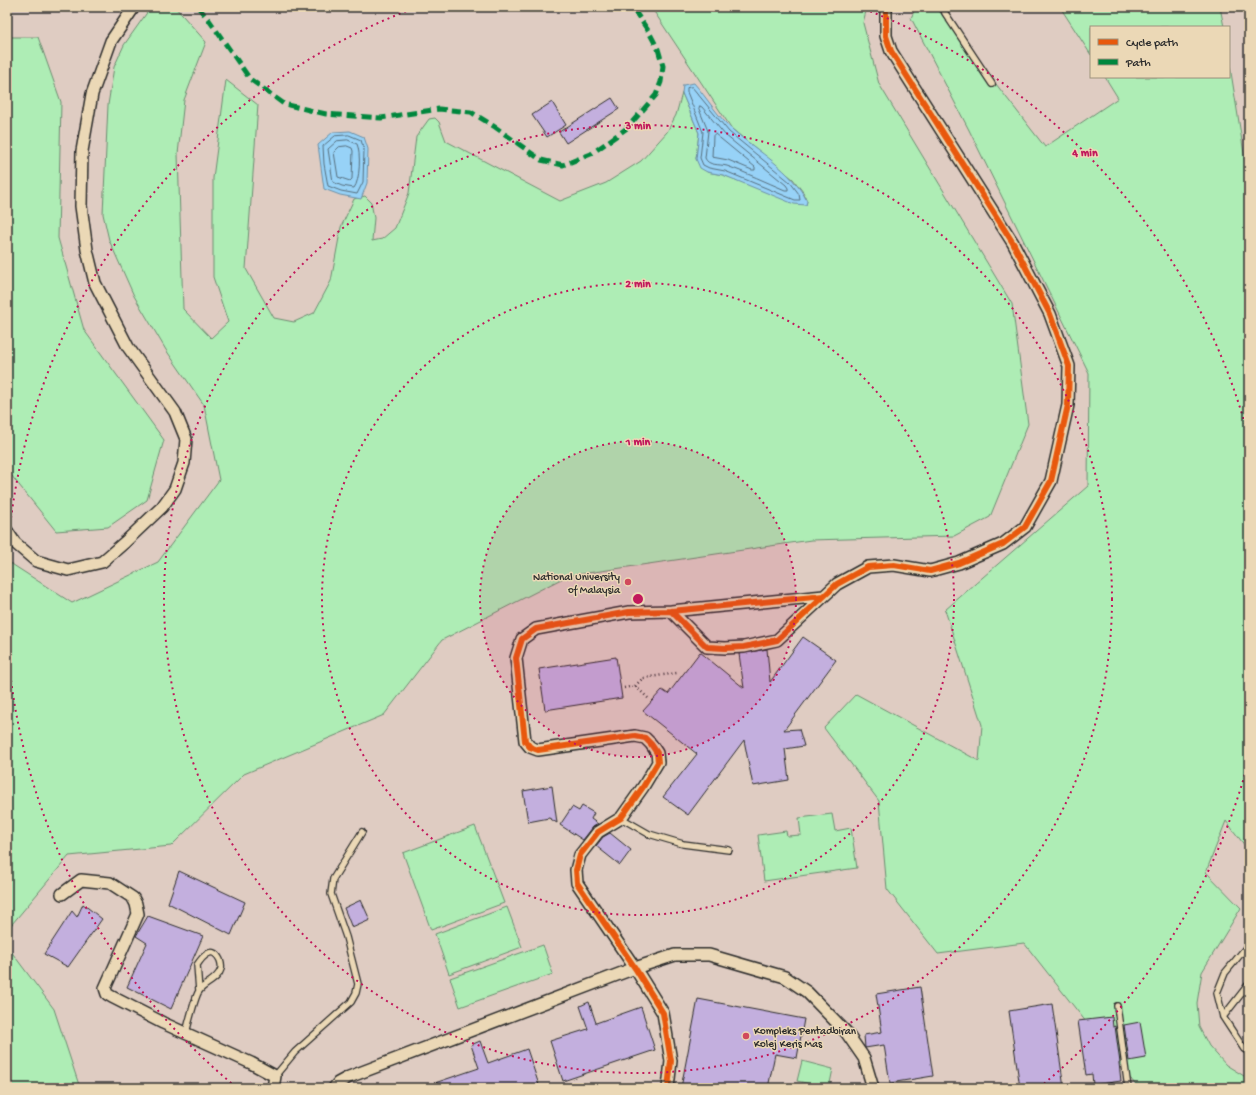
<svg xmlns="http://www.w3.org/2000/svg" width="1256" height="1095" font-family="'Gochi Hand',sans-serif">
<rect width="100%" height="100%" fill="#ebd8b6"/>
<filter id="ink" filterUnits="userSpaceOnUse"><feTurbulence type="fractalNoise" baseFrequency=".025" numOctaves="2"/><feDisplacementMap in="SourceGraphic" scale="8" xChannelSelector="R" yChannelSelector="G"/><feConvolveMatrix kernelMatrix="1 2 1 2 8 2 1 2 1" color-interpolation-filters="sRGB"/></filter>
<g filter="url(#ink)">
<path fill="#dfccc2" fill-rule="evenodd" d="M7,7H1249V1088H7ZM1091,27H1229V77H1091Z"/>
<path fill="#aeedb5" stroke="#6c8c70" d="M151,7H175L206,42L184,100L178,154L183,309L211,338L228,322L213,277V178L226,80L258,105L246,269L274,318L294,322L314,313L331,281L341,227L354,199L365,196L371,202L374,218L372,241L382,239L395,228L409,193L416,137L429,119L435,118L439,122L446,141L560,201L606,183L641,161L667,132L676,115L682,93L699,133L696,159L707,172L723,175L806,205L807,201L803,192L793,179L732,129L651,7H867L863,23L879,84L1012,304L1028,424L990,517L954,536L811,540L567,576L442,640L384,715L244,774L171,846L69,856L7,930V561L72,603L158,562L219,480L204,405L166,350L134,296L109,240L103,214L108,105L114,67L124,45Z
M916,7H936L1045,147L1118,98L1105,77H1229V60L1246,166L1249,169V851L1226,821L1206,872L1241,908L1202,972L1197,1003L1199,1027L1209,1046L1226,1065L1249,1079V1088H1138L1024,943L938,954L887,889L879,801L824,728L856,694L979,761L982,725L945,610L1088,486L1089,373L969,130L911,18Z
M1060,7H1220L1224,27H1091V55Z
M7,37H38L61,102L58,238L84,330L164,440L147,500L108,527L56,531L7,470Z
M832,814L835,831L851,828L857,868L764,881L758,835L786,831L787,836L801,835L799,818Z
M475,826L504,903L431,930L403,853Z
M507,907L522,947L449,974L435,934Z
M543,945L553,974L460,1007L450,978Z
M7,946L54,1009L80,1088H7Z
M802,1061L833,1069L829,1088L797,1081Z"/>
<path fill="#97d2f7" stroke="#6c8fa5" d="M694,83C706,97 720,119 733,130C758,152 792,170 807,201L806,205L794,204L723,175L707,172L700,168L696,159L699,133L682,93L683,85Z
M350,131L364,137L368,149L367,183L361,199L340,195L324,189L318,145L333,132Z"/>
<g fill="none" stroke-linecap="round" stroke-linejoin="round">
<path stroke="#566e7d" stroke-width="1" d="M692,87L729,132L790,182L799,194L800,200H795L725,171L709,168L703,165L700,158L703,132L687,92V88Z
M700,106L702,107L725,135L786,185L788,188V190H785C766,182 747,173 727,166C719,164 708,166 705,158L708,131L699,109Z
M715,134L755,167V170H752L728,160L712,157L713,136Z
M349,135L361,140L364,150L363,182L357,194L341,191L328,186L324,164L323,146L335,136Z
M348,140L357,144C361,153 360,181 354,188L342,186L333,182L328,149L337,141Z
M347,146L352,148L353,151L352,179L350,181L338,177L334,152L339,147Z"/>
</g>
<path fill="#c3afde" stroke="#2b2b2b" d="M612,98L619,109L566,143L559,132Z
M552,102L566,125L547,137L532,115Z
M803,637L836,660L784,730L799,729L804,746L785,749L789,780L753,786L744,740L688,815L663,797L697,754L643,711L662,690L668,694L700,652L744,688L739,654L767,649L770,682Z
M616,657L622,698L545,710L539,669Z
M552,786L557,823L549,818L528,822L523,791Z
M582,806L594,813L591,819L598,824L593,827L583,840L560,825L572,807L579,811Z
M610,833L631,850L620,865L596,846L603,837Z
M179,871L245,902L231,935L168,903Z
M361,900L370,920L352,928L344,908Z
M83,904L102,919L68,967L44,954L72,911L77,917Z
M148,916L203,936L171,1009L127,987L147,943L136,936Z
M920,987L933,1076L890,1083L884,1045L865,1048L864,1035L882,1032L876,994Z
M698,999L804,1019L797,1058L775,1054L768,1088H681Z
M589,1002L596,1023L641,1007L655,1050L563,1081L550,1041L588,1029L580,1006Z
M1052,1004L1064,1088H1020L1009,1011Z
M1112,1017L1113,1027L1115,1026L1120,1063H1119L1121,1081L1093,1085L1092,1074L1086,1075L1078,1021Z
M1140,1022L1146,1058L1129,1061L1124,1025Z
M480,1041L488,1063L527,1049L540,1088H426V1086L479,1068L471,1045Z"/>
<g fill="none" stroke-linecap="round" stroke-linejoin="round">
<g stroke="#2b2b2b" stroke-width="8">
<path id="service" d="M943,7L945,13L992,84
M621,818L649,834L683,844L729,850
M1249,944L1225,973L1217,993L1223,1017L1244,1049L1249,1052
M1117,1006L1128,1088
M1223,1017L1248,985
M186,1033C188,1025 195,997 199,991C205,983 218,980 221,969C222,966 221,963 220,960C213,945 203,956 197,965L199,991
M275,1076L295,1052L351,1002L356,993L358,984L346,937L331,894L333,879L362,832"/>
</g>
<g stroke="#2b2b2b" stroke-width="14">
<path id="minor" d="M7,531L15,543L36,561L68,570L102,562L125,542L162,507L175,489L184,463L186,439L175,412L128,347L95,283L87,250L81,206L82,151L92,94L111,41L134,7
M671,611L707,647L725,648L744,647L777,640L837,584L868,567L894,565L930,571L959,563L1003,544L1025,527L1051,481L1068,405L1069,366L1050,314L1013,243L891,51L886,36V7
M62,894L81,880L110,883L133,898L136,904L138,914L105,988L107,994L112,997L163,1023L251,1063L275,1076L273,1088
M334,1088L338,1083L349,1077L635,968L675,955H709L785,977L807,992L846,1032L864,1058L873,1088
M668,1088L671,1061L663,1013L635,968L577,883L576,870L580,855L598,832L621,818L643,787L658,762L657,753L651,744L645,738L635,736L538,750L530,747L525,741L516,658L522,639L536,629L629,612L671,611L824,596"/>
</g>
<path stroke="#2b2b2b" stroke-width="2.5" stroke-dasharray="1 3" stroke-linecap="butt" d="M635,686L643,678L677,673
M624,688L635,686L650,700"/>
<use href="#service" stroke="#ebd8b6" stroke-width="5.5"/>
<use href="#minor" stroke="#ebd8b6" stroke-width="11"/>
<path stroke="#00873e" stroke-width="5" stroke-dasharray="10 5" stroke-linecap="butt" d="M198,7L209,20L250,79L284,104L326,114L381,118L439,109L471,112L495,127L541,160L563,165L591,154L627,128L656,95L661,82L663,66L658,49L649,32L632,7"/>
<g stroke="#ebd8b6" stroke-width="8">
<path id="cycleway" d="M671,611L707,647L725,648L744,647L777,640L837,584L868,567L894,565L930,571L959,563L1003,544L1025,527L1051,481L1068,405L1069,366L1050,314L1013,243L891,51L886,36V7
M668,1088L671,1061L663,1013L635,968L577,883L576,870L580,855L598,832L621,818L643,787L658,762L657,753L651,744L645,738L635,736L538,750L530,747L525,741L516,658L522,639L536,629L629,612L671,611L824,596"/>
</g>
<use href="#cycleway" stroke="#e8590c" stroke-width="6"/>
</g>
</g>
<circle cx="638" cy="599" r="158" fill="#c2185b" fill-opacity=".12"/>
<g fill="none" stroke="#c2185b" stroke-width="2" stroke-dasharray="2 4">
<circle cx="638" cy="599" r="158"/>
<circle cx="638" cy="599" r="316"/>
<circle cx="638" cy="599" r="474"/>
<path d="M1248 763A632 632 0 0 1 1040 1087M236 1087A632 632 0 0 1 7 638M7 560A632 632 0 0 1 417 7M859 7A632 632 0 0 1 1248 435"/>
</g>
<g fill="#d1495b" stroke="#ebd8b6" stroke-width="1.5">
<circle cx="628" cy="582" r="4"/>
<circle cx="746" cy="1036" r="4"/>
</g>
<g text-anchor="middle" stroke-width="3" stroke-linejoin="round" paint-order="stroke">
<g font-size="11" fill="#2b2b2b" stroke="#ebd8b6" text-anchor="end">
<text x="620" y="580">National University<tspan x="620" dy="13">of Malaysia</tspan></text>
<text x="754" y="1034" text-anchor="start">Kompleks Pentadbiran<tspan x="754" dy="13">Kolej Keris Mas</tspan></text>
</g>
</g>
<circle cx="638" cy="599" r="6" fill="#c2185b" stroke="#ebd8b6" stroke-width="2"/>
<g font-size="12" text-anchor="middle" font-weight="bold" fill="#c2185b" stroke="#ebd8b6" stroke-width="3" stroke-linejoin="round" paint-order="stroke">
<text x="638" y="129">3 min</text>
<text x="1085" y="156">4 min</text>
<text x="638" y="287">2 min</text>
<text x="638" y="445">1 min</text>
</g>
<rect width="1256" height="1095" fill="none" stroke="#ebd8b6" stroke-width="24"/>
<rect x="12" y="12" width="1232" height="1071" fill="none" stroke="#2b2b2b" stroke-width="1.5" filter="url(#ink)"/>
<rect x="1090" y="26" width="140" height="52" fill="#ebd8b6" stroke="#9e937e"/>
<rect x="1098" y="39" width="20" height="6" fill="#e8590c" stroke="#9e937e"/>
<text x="1126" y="46" font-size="12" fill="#2b2b2b">Cycle path</text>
<rect x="1098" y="59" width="20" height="6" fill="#00873e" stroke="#9e937e"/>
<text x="1126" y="66" font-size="12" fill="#2b2b2b">Path</text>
</svg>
